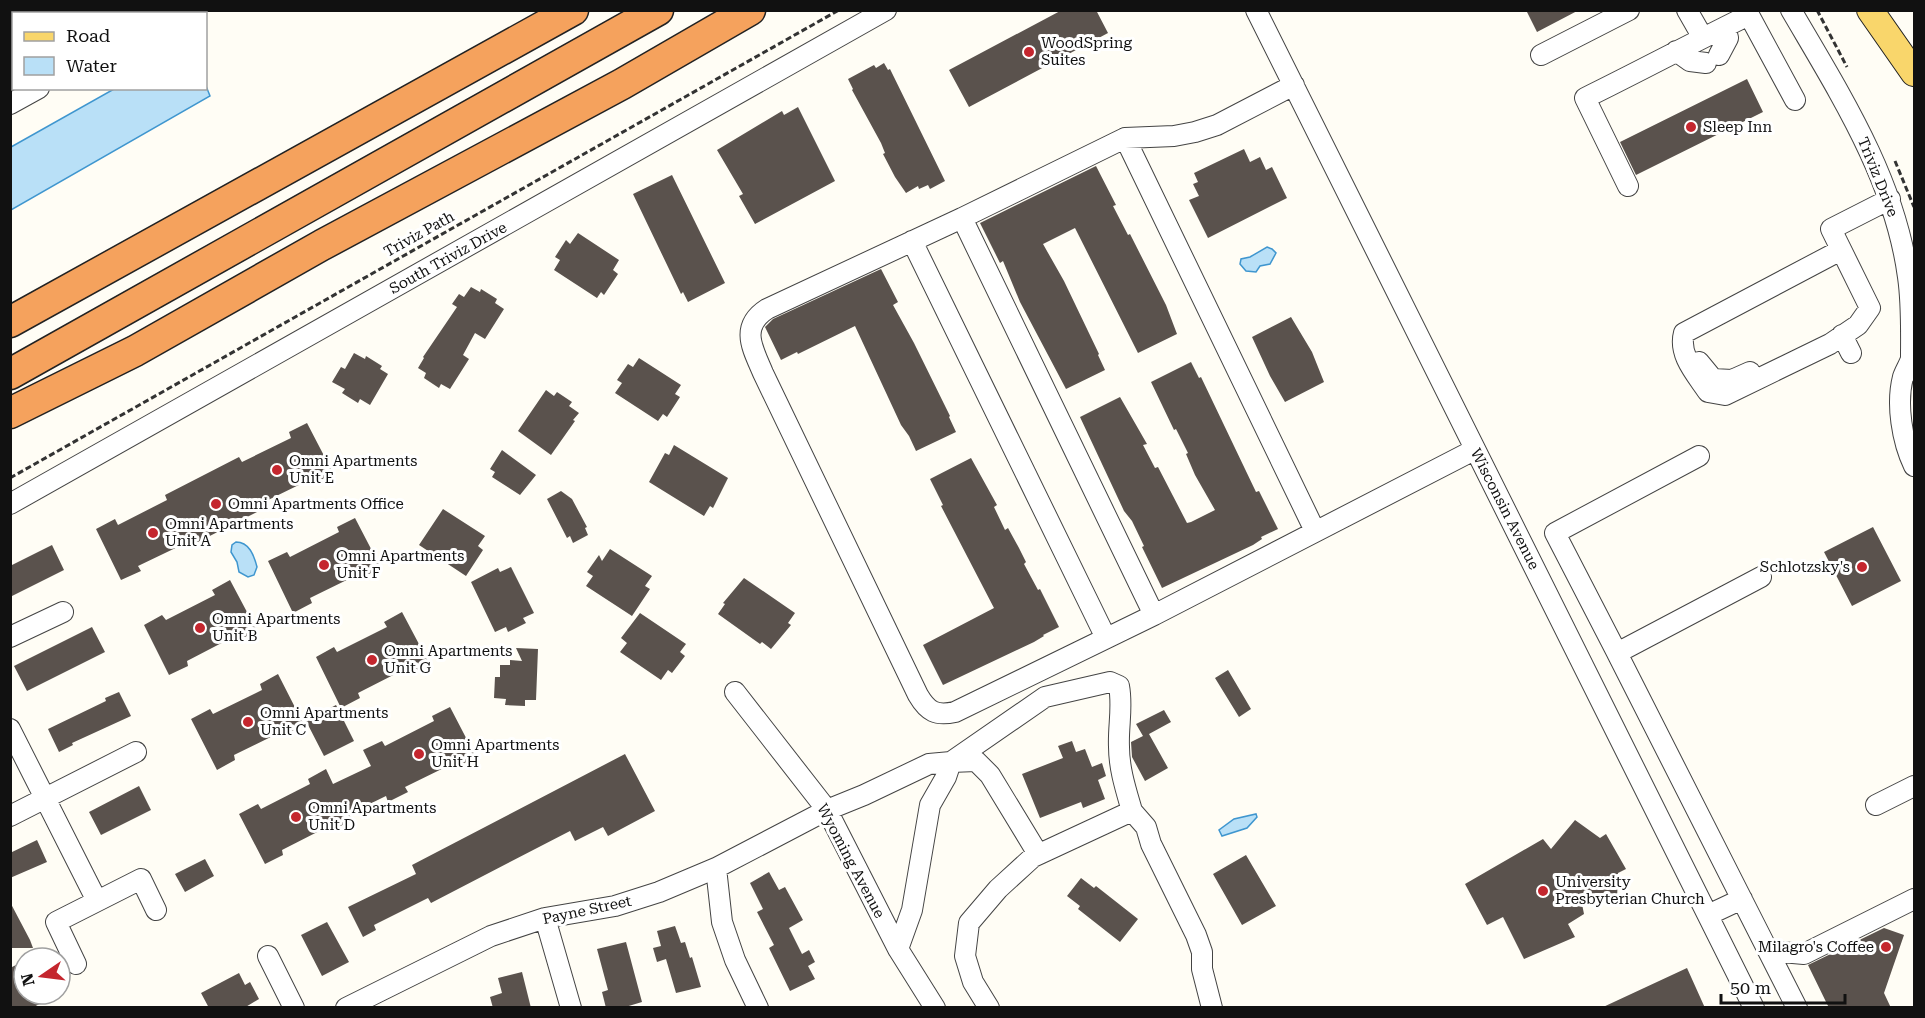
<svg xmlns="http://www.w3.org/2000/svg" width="1925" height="1018" font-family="'Roboto Serif',serif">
<rect width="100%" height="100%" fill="#fffdf5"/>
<path fill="#b9e0f7" stroke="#3f96cf" stroke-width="1.5" d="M206,86L210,96L11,210V147L114,89L206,88Z
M1267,247L1272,249L1276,253L1270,264L1260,266L1256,272L1246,271L1240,264L1241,259L1250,257Z
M236,542C249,542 254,555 257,567L254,575L248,577L239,572L237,562L231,552L232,545Z
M1256,814L1257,817L1247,828L1222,836L1219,830L1234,819Z"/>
<path fill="#5a524d" d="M1062,10H1096L1108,33L969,107L949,70Z
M1526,10H1579L1537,32Z
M884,63L888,70L890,69L945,181L930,189L928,185L919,189L918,186L906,193L895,177L883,154L885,153L881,143L852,90L853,89L848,79L874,65L876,68Z
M1747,79L1763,112L1636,175L1620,142Z
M798,107L835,181L755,224L739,196L743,194L717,150L782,111L784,115Z
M1244,149L1250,162L1260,157L1266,170L1272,167L1287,198L1208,238L1189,200L1199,196L1193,184L1198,182L1194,173Z
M1096,166L1116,205L1113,206L1128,235L1130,234L1166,305L1177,334L1138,353L1075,228L1043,244L1064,281L1099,354L1098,355L1105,370L1066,389L1020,302L1003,261L1000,263L980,223Z
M672,175L725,283L688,302L683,292L681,294L633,194Z
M578,233L619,260L613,270L618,274L604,295L601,292L597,298L554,270L560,260L555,257L566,240L570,244Z
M881,269L898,302L893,305L914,343L950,416L949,417L956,432L916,451L909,436L901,425L855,326L798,354L797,352L781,360L765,327L773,319Z
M471,287L480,292L481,289L497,299L495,303L504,309L485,339L475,333L463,355L469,359L450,389L441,384L439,388L424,378L426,373L418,368L424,358L423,357L457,307L452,304L459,294L464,297Z
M1291,317L1312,352L1324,382L1285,402L1270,376L1252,337Z
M354,353L365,359L366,356L382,366L380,369L388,374L370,405L360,399L358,403L342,393L345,389L332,382L341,367L345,369Z
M639,358L681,385L675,394L680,397L667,417L663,414L658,421L615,393L622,383L617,380L628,364L633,367Z
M1191,362L1199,378L1201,377L1256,492L1259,491L1278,529L1261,537L1262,539L1253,545L1162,588L1142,547L1144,546L1132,521L1124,511L1080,417L1120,397L1147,444L1143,445L1155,468L1158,467L1187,523L1191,522L1215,510L1195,475L1186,454L1188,453L1176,429L1174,430L1151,382Z
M546,390L554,396L557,392L572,402L569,406L579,413L573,420L575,421L551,455L518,431Z
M307,423L333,473L314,484L311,479L262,503L265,508L190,546L188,542L138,566L141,571L121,580L96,529L115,519L118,525L167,500L165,495L239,457L242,462L291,438L289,432Z
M674,445L728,478L713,508L710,506L704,516L649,482L665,453L669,455Z
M502,450L536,475L520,495L492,477L495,472L490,469Z
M971,458L997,505L994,507L1005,530L1008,528L1019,548L1026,562L1024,564L1038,590L1040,589L1059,627L1043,635L1044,636L1034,642L943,685L923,645L994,608L941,506L943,505L930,479Z
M561,491L572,499L587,527L585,528L588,535L573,543L570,536L567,538L547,499Z
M443,509L485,536L478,546L483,550L466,576L419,545Z
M355,518L381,568L361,578L359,574L310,598L312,603L293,613L268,561L287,552L290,557L339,532L337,527Z
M1873,527L1901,581L1852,606L1824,552Z
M52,545L64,570L10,597V566Z
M610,549L652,576L645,586L650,589L632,616L586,586L593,576L587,572L599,555L602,561Z
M511,567L534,613L523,618L526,623L508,632L506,627L495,632L471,582L498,568L500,572Z
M744,578L795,613L788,623L791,625L771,649L762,642L760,644L718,614L725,604L723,603Z
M230,580L257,631L237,641L235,636L187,661L188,666L169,675L144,625L162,615L166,620L215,595L212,590Z
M402,612L429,663L410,674L407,668L358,693L360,698L341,708L316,657L334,647L337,652L387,627L384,622Z
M640,613L686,644L680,652L685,656L672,673L668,670L661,680L620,652L627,643L621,638Z
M92,627L105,652L27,691L14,666Z
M516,648L538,649L536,700H525V706L505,705L506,699L494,698L495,677H500V665H510V660L522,661Z
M1228,670L1251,709L1239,717L1215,678Z
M278,674L304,725L285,735L283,731L234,755L235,760L217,770L191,719L210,709L213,714L262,690L260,684Z
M119,692L131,716L72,743L73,745L59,752L48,729L106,701L105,698Z
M336,705L354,741L324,756L306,721Z
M450,707L476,757L457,767L454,763L405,787L408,792L388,802L386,796L349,814L352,820L333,830L331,825L282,850L283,855L265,864L239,814L258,804L261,809L310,784L308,779L326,769L333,784L371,766L363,750L382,741L385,746L434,721L432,716Z
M1164,710L1171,722L1149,734L1168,768L1145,781L1132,757L1131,742L1143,736L1136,724Z
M1072,741L1076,752L1085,749L1092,767L1102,763L1106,776L1098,780L1105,799L1083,808L1081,802L1040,818L1022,774L1063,758L1058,746Z
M625,754L655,811L608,836L603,827L575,841L570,831L431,903L428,898L374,925L376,930L363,937L348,907L416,874L412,865Z
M139,786L151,810L101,835L89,812Z
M1575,820L1600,838L1606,834L1626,869L1618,873L1617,900L1581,899L1584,914L1568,924L1575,937L1524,959L1503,917L1487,925L1465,884L1543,839L1551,849Z
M37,840L47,862L10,878V853Z
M1246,855L1276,906L1242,925L1213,874Z
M205,859L214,876L185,892L175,874Z
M769,872L779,890L785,887L803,920L789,928L802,954L809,950L815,962L808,966L815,979L790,991L769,948L774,945L757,912L763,909L750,883Z
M1081,878L1094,888L1096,886L1138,919L1120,942L1078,909L1080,906L1067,896Z
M10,902L30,940L33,948H10Z
M327,922L349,962L322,976L301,935Z
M675,926L681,943L685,942L690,958L692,957L701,987L676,993L666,959L657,962L653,948L661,946L657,931Z
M1884,928L1904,935L1884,993L1891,1008H1829L1808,965Z
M626,942L642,1002L622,1008H606L602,992L608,990L597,949Z
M24,961V994H58L32,1008H10V968Z
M1687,968L1705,1008H1601Z
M522,972L531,1008H493L490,997L502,993L498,978Z
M239,973L245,985L250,982L259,999L244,1008H209L201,993Z"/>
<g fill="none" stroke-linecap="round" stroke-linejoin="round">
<g stroke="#444" stroke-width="22">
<path id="minor" d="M156,10L158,14
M1256,10L1754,1008
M1687,10L1703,38
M1791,10C1840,94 1895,179 1908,277C1912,304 1911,332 1911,359L1914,371
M179,14L187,10
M1676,51L1690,61L1706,63
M1541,55L1629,10
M1719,55L1728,38L1725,27
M1294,85L1217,125L1195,132L1174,136L1125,138L962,218L1154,615L1474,450
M10,104L39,88
M1125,138L1315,531
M1628,186L1585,98C1640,71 1694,42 1749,15L1795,100
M962,218L767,309C739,327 753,349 763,373L918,695C928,712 936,716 955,712L1154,615
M912,241L1106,638
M1841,250L1684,333C1678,355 1696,374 1708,392L1725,395L1830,344L1858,325L1870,308L1831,229L1890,199
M1842,335L1851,353
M1911,359C1909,365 1905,371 1903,377C1896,404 1902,441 1914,466
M1699,362L1713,379L1732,380L1750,372
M10,504L886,10
M1761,577L1617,653L1797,1008
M10,637L63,612
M1617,653L1555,533L1699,456
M735,692L827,810L898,949L935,1008
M10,729L97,901
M951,762L1045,697L1110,682L1119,686C1123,707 1118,726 1119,747C1119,769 1126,790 1132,811
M951,762L976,761L990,775L1038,854
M1876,805L1914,786
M10,816L136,752
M716,868L722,922L735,960L758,1008
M1708,915L1742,899
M545,918L571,1008
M1768,951L1804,954L1914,899
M268,956L294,1008
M76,964L56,922L141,879L156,910
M346,1008L491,936L545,918L615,906L659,892L716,868L827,810L864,795L929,764L951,762L946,777L930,805L912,910L898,949
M989,1008L973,982L965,956L969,923L998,889L1033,857L1132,811L1146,827L1151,844L1196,935L1202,952V969L1212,1008"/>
</g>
<g stroke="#222" stroke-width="28">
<path id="major" d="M1870,10L1914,73"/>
</g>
<g stroke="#222" stroke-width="33">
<path id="highway" d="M10,322L573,10
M10,374L658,10
M10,413L135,351L322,245L622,84L750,10"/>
</g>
<path stroke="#333" stroke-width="3" stroke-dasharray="6 3" stroke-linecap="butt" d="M1817,10L1847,67
M1895,161L1914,207
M10,478L839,10"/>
<use href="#minor" stroke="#fff" stroke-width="20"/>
<use href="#major" stroke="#f9d66b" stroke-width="26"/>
<use href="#highway" stroke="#f5a25d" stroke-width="30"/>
</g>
<g fill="#c4262e" stroke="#fff" stroke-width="2">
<circle cx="1029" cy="52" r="6"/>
<circle cx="1691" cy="127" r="6"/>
<circle cx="277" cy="470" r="6"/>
<circle cx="216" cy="504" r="6"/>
<circle cx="153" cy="533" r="6"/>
<circle cx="324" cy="565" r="6"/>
<circle cx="1862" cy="567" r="6"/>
<circle cx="200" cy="628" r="6"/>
<circle cx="372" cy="660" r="6"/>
<circle cx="248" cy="722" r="6"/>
<circle cx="419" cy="754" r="6"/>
<circle cx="296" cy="817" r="6"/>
<circle cx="1543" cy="891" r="6"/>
<circle cx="1886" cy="947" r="6"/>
</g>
<g text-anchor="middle" stroke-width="6" stroke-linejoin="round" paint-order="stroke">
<g font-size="15" fill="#111" stroke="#fff" text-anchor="start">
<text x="1041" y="48">WoodSpring<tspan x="1041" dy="17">Suites</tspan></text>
<text x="1703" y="132">Sleep Inn</text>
<text x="289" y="466">Omni Apartments<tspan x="289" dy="17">Unit E</tspan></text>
<text x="228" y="509">Omni Apartments Office</text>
<text x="165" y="529">Omni Apartments<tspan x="165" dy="17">Unit A</tspan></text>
<text x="336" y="561">Omni Apartments<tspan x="336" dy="17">Unit F</tspan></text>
<text x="1850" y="572" text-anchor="end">Schlotzsky's</text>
<text x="212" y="624">Omni Apartments<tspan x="212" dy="17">Unit B</tspan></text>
<text x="384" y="656">Omni Apartments<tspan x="384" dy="17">Unit G</tspan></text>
<text x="260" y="718">Omni Apartments<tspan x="260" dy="17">Unit C</tspan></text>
<text x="431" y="750">Omni Apartments<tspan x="431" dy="17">Unit H</tspan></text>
<text x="308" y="813">Omni Apartments<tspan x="308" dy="17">Unit D</tspan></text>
<text x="1555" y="887">University<tspan x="1555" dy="17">Presbyterian Church</tspan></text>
<text x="1874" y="952" text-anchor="end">Milagro's Coffee</text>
</g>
<g font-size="15" fill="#111" stroke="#fff">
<text transform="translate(1878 177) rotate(68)" y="5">Triviz Drive</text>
<text transform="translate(419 234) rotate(-29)" y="5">Triviz Path</text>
<text transform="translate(448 258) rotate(-29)" y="5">South Triviz Drive</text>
<text transform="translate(1505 509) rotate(63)" y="5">Wisconsin Avenue</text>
<text transform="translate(851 861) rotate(62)" y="5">Wyoming Avenue</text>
<text transform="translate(587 910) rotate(-12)" y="5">Payne Street</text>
</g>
</g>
<rect width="1925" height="1018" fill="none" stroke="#111111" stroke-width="24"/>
<rect x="12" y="12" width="195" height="78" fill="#ffffff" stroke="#a0a0a0" stroke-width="1.5"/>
<rect x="24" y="32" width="30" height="9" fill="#f9d66b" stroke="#a0a0a0" stroke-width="1.5"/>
<text x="66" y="42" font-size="18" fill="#111111">Road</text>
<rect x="24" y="57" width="30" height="18" fill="#b9e0f7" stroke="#a0a0a0" stroke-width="1.5"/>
<text x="66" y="72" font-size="18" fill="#111111">Water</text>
<g transform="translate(42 976) rotate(256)"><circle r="28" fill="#ffffff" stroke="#a0a0a0" stroke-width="1.5"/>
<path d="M0-4.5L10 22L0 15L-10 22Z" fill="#c4262e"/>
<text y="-9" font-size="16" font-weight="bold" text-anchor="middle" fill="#111111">N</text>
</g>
<path d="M1721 994v9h124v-9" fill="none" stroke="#111111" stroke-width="3"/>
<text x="1730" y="994" font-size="18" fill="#111111" stroke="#ffffff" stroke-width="4.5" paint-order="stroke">50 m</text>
</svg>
